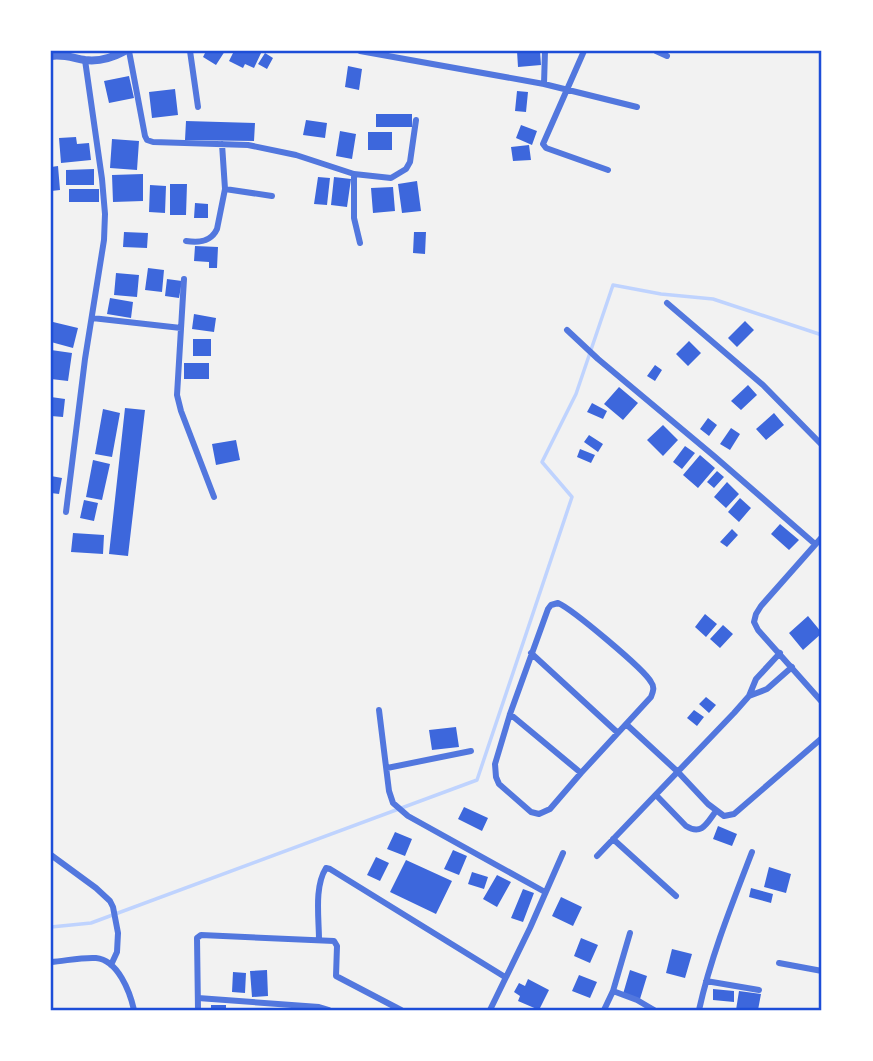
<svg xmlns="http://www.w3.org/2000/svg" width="873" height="1061" font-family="Roboto,sans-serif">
<rect width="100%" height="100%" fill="#f2f2f2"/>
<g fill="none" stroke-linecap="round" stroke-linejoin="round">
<path stroke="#bfd3fe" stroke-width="3.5" d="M51,927L91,923L477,780L572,497L542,462L576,394L613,285L661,294L713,299L822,335"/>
</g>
<path fill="#3d67dc" d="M206,51H225L216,65L203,57Z
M234,51H262L254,68L245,64L243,68L229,61Z
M517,51H540L541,65L518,67Z
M265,53L273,58L267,69L258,64Z
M348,66L362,69L359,90L345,87Z
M129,76L134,98L109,103L104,81Z
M175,89L178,115L152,118L149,92Z
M517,91L528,92L526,112L515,111Z
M376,114H412V127H376Z
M306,120L327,123L325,138L303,135Z
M186,121L255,123L254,141L185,140Z
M521,125L537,131L532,145L516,138Z
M340,131L356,134L352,159L336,156Z
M368,132H392V150H368Z
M76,137L77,144L89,143L91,160L61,163L59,138Z
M112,139L139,141L137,170L110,168Z
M529,145L531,160L513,161L511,147Z
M58,166L60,190L51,191V167Z
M94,169V185H66V170Z
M143,174V201L113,202L112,175Z
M318,177L330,178L327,205L314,204Z
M334,177L351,179L347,207L331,205Z
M417,181L421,211L402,213L398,184Z
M170,184H187L186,215H170Z
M150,185L166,186L165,213L149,212Z
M393,187L395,211L373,213L371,188Z
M69,189H99V202H69Z
M195,203L208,204V218H194Z
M124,232L148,233L147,248L123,247Z
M414,232H426L425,254L413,253Z
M195,246L218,247L217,268H209V262L194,261Z
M148,268L164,270L162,292L145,290Z
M116,273L139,275L137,297L114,295Z
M167,279L182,281L179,298L165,296Z
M110,298L133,302L131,318L107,314Z
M194,314L216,318L214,332L192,329Z
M745,321L754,330L737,347L728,338Z
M53,322L78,328L73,348L51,342Z
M193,339H211V356H193Z
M689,341L701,353L688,366L676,354Z
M51,350L72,353L68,381L51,379Z
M184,363H209V379H184Z
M655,365L662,370L655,381L647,376Z
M748,385L757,395L741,410L731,401Z
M619,387L638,403L623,420L604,404Z
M51,397L65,399L63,417L51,416Z
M592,403L607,411L603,419L587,412Z
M125,408L145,410L128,556L109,554Z
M103,409L120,413L112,457L95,454Z
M774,413L784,425L766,440L756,429Z
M708,418L717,425L709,436L700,429Z
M663,425L678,440L663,456L647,440Z
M731,428L740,434L730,450L720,444Z
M589,435L603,444L598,452L584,442Z
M236,440L240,460L216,465L212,444Z
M685,446L695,453L682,469L673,462Z
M580,449L595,455L591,463L577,457Z
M700,455L715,468L698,488L683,475Z
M93,460L110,464L102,500L86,497Z
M717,471L724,477L714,488L707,482Z
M51,476L62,478L59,494L51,493Z
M727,482L739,494L726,508L714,497Z
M740,498L751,508L739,522L728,512Z
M84,500L98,503L94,521L80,518Z
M780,524L799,540L789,550L771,534Z
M732,529L738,535L727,547L720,542Z
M73,533L104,535L103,554L71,552Z
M705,614L717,624L706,637L695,627Z
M808,616L822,633L803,650L789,633Z
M723,625L733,634L720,648L710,639Z
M706,697L716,705L709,713L699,704Z
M694,710L704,717L697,726L687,718Z
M456,727L459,747L432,750L429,730Z
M464,807L488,818L482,831L458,819Z
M718,826L737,834L732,846L713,839Z
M395,832L412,839L405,856L387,849Z
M453,850L467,856L459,875L444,869Z
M376,857L389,863L380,881L367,875Z
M406,860L452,881L436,914L390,892Z
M769,867L791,874L786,893L764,887Z
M472,872L488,877L484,889L468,884Z
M497,875L511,882L497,907L483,899Z
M751,888L773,894L771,903L749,897Z
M523,889L534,893L523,922L511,918Z
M561,897L582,907L573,926L552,916Z
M581,938L598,945L590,963L574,956Z
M672,949L692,954L685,978L666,973Z
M267,970L268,996L252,997L250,971Z
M630,970L647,976L640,999L623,994Z
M233,972L246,973L245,993L232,992Z
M579,975L597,982L590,998L572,991Z
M528,979L549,990L539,1010L518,1001L520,996L514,992L519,983L525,986Z
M713,989L734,991V1002L713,1000Z
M739,991L761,994L758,1010H736Z
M211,1005H226V1010H211Z"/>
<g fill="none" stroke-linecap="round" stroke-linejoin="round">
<path stroke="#5277de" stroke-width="6" d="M129,51L145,136L147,140L153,142L248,145L296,155L354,174L391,178L406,169L410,162L416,120
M190,51L198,107
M360,51L544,84L637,107
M584,51L543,144L546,148L608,170
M656,51L667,56
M544,84L545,51
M354,174V218L360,243
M225,189L272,196
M186,241C199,243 211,242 217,229L225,189L222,144
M184,279L177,395L181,411L214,497
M667,303L763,385L822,445
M92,318L181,328
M567,330L598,359L714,456L815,544
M66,512L85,359L104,240L105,214L102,179L85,60
M822,537L761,606L756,614L754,622L758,630L822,702
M558,603C572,609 644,669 651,682C655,687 653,692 651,697L581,773L550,809L539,814L531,812L499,784L496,777L495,764L510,714L548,609L551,605Z
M531,653L618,733
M749,696L767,689L792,667
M379,710L389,791L393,803L408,816L545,892
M510,714L581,773
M626,724L678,772L708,804L724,816L734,814L822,738
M387,768L471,751
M656,795L686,826C702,836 707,823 716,811
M613,839L676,896
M51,855L96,888L110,901L113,907L118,933L117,952L111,965
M597,856L734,713L749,696L756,679L780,653
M319,940C319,918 314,887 326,868L330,869L505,977
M51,962C65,961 82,957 96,958C118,960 130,992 134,1010
M779,963L822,971
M706,981L759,990
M613,991L637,1000L654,1010
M198,998L319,1007L329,1010
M198,1010L197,938L201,935L334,941L337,946L336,976L401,1010
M490,1010L530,928L563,853
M604,1010L613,991L630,933
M699,1010C711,956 732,904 752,852"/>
<path stroke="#5277de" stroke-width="8" d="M51,56C63,54 73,58 85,60C100,62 112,58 125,51"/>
</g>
<rect width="873" height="1061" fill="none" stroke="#ffffff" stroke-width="105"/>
<rect x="52" y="52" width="768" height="957" fill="none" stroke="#1d4ed8" stroke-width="2.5"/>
</svg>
